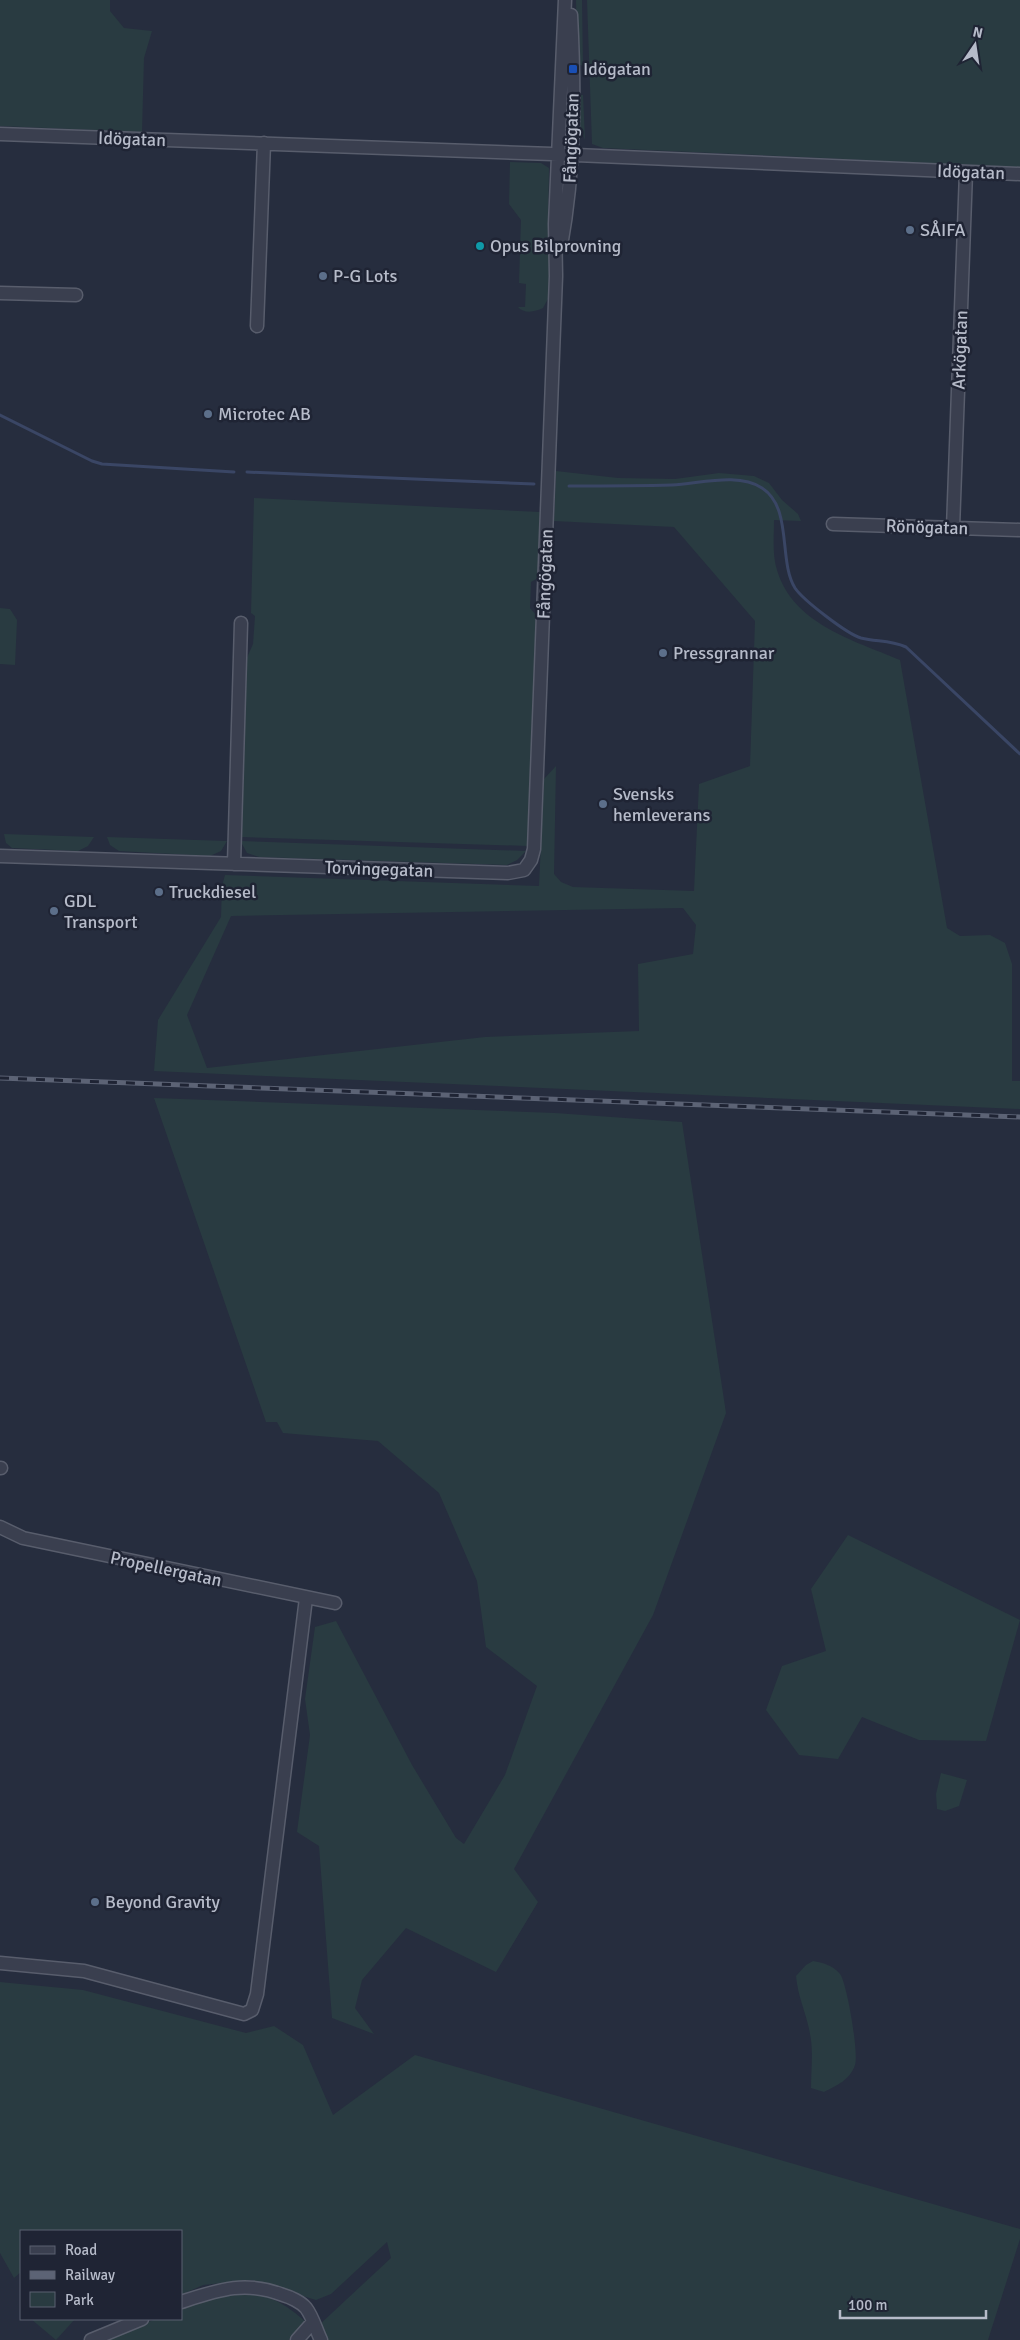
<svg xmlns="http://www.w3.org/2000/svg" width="1020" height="2340" font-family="Signika,sans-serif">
<rect width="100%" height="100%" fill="#262d3e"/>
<path fill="#293b41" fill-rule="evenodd" d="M0,0H110V11L124,28L152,31L144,58L142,132L0,126Z
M576,0H582L583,66L580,65L577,52Z
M587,0H1020V167L603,148L592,144Z
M581,95H583L585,140L578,120Z
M510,162L541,163L549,168L548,222L551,224L549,297L543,308C535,312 524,314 518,307H525L526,284L519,283L521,220L509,204Z
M556,471L618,478L675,479L719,473L754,476L769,483L782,500L798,514L801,521L774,520C774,535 772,555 777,570C793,624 853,640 900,660L947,928L960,936L990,935L1005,943L1012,964V1081H1020V1109L154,1071L158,1020L221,917L222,886L225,875L539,886L544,779L556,766L554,874L561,882L573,887L694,891L699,784L750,766L755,621L674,527L554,521ZM683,908L696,925L693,954L638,964L639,1031L485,1037L207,1068L187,1015L231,916Z
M254,498L540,512L538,578L531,582L530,608L536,615L528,846L242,837L246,660L253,644L255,616L251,613Z
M0,608L10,609L17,620L15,665L0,664Z
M4,834L94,837L88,846L78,851L12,848L6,843Z
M107,837L227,841L221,851L210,856L119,851L110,845Z
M241,842V841L526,851L517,860L507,865L259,857L247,853Z
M154,1098L555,1113L682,1122L726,1413L653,1615L514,1869L538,1902L496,1972L406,1928L362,1980L355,2008L374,2034L332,2018L319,1846L297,1832L310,1735L305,1699L315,1627L336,1621L412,1765L456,1838L464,1844L505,1775L537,1686L486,1647L477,1581L439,1493L378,1441L283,1433L277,1422H266Z
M848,1535L1020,1620L986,1741L919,1740L862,1717L838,1759L799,1755L766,1710L782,1666L826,1651L811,1589Z
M941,1773L967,1780L959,1806L945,1811L937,1809L936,1794Z
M813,1961C823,1963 833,1965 840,1974C847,1983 859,2054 855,2065C850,2080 836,2086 824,2092L811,2088C811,2068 814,2049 809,2029C805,2010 798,1997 796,1976L806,1965Z
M0,1982L83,1990L246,2033L274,2026L303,2045L333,2115L415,2055L1020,2229V2239L988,2340H325L318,2326L391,2258L387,2242L331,2294L316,2300L251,2280L203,2285L181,2295V2231H21V2272L14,2278L0,2253Z
M236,2293C269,2294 282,2301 306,2322L289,2340H104L156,2319H181V2308L199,2301Z
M31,2319H75L56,2340Z"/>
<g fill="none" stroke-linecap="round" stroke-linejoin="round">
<path stroke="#3a4665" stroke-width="3" d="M0,415L92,461L102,464L234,472
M247,472L534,484
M569,486C604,486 638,486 672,485C699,484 738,472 762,488C793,508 778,561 795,588C803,600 847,634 861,638C877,642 889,640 906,647L1020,754"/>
<g stroke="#585d6c" stroke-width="15">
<path id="minor" d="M0,134L552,154L1020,174
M561,246C575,170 575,92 571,15
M0,293L76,295
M257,326L264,143
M833,524L1020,530
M953,528L966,172
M0,856L508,873L524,870L531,860L534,849L556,276L555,224L565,0
M234,864L241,623
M0,1468H1
M0,1527L23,1538L335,1603
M0,1963L84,1971L244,2014L252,2010L257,1994L306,1598
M181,2302C218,2290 245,2280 283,2295C290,2297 301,2302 306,2308C313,2317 316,2330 321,2340
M91,2340L142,2319
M297,2340L313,2322"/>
</g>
<use href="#minor" stroke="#3a3f4f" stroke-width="12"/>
<g stroke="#5c6375" stroke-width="5">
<path id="rail" d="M0,1078L1020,1117"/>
</g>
<use href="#rail" stroke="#1f2434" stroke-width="3" stroke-dasharray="9" stroke-linecap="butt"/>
</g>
<rect fill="#1a4fb4" stroke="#1f2434" stroke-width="2" x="568" y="64" width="10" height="10" rx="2.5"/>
<g fill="#5c6f8a" stroke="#1f2434" stroke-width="2">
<circle cx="910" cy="230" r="5"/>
<circle cx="323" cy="276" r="5"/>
<circle cx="208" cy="414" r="5"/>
<circle cx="663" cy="653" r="5"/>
<circle cx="603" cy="804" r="5"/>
<circle cx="159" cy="892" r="5"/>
<circle cx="54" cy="911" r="5"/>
<circle cx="95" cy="1902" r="5"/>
</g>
<circle fill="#0f9aa8" stroke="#1f2434" stroke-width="2" cx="480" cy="246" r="5"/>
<g text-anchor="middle" stroke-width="5" stroke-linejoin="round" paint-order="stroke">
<g font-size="18" fill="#b6bbc9" stroke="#1f2434" text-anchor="start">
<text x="583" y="75">Idögatan</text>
<text x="920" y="236">SÅIFA</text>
<text x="490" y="252">Opus Bilprovning</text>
<text x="333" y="282">P-G Lots</text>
<text x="218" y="420">Microtec AB</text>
<text x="673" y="659">Pressgrannar</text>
<text x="613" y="800">Svensks<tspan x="613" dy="21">hemleverans</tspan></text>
<text x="169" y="898">Truckdiesel</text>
<text x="64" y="907">GDL<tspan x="64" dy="21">Transport</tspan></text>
<text x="105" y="1908">Beyond Gravity</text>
</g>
<g font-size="18" fill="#b6bbc9" stroke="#1f2434">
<text transform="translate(571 138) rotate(-88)" y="6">Fångögatan</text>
<text transform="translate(132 139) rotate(2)" y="6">Idögatan</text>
<text transform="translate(971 172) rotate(2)" y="6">Idögatan</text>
<text transform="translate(960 350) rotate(-88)" y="6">Arkögatan</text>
<text transform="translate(927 527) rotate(2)" y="6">Rönögatan</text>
<text transform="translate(545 574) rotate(-88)" y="6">Fångögatan</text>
<text transform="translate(379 869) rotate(2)" y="6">Torvingegatan</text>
<text transform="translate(166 1569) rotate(12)" y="6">Propellergatan</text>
</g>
</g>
<rect x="20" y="2230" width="162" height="90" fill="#1f2434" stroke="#5b6070"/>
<rect x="30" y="2246" width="25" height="8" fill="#3a3f4f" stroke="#5b6070"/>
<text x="65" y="2255" font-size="15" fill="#b6bbc9">Road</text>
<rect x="30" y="2271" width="25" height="8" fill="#5c6375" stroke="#5b6070"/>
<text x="65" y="2280" font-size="15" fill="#b6bbc9">Railway</text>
<rect x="30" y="2292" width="25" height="15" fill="#293b41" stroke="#5b6070"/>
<text x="65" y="2305" font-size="15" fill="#b6bbc9">Park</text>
<g transform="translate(975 45) rotate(13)" stroke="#1f2434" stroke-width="4" paint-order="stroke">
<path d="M0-4L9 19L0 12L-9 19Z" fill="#b6bbc9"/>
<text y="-8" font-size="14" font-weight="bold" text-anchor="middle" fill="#b6bbc9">N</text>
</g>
<path d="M840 2310v8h146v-8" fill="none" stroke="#b6bbc9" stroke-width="2.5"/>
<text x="848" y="2310" font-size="15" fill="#b6bbc9" stroke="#1f2434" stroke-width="4" paint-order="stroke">100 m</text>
</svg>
